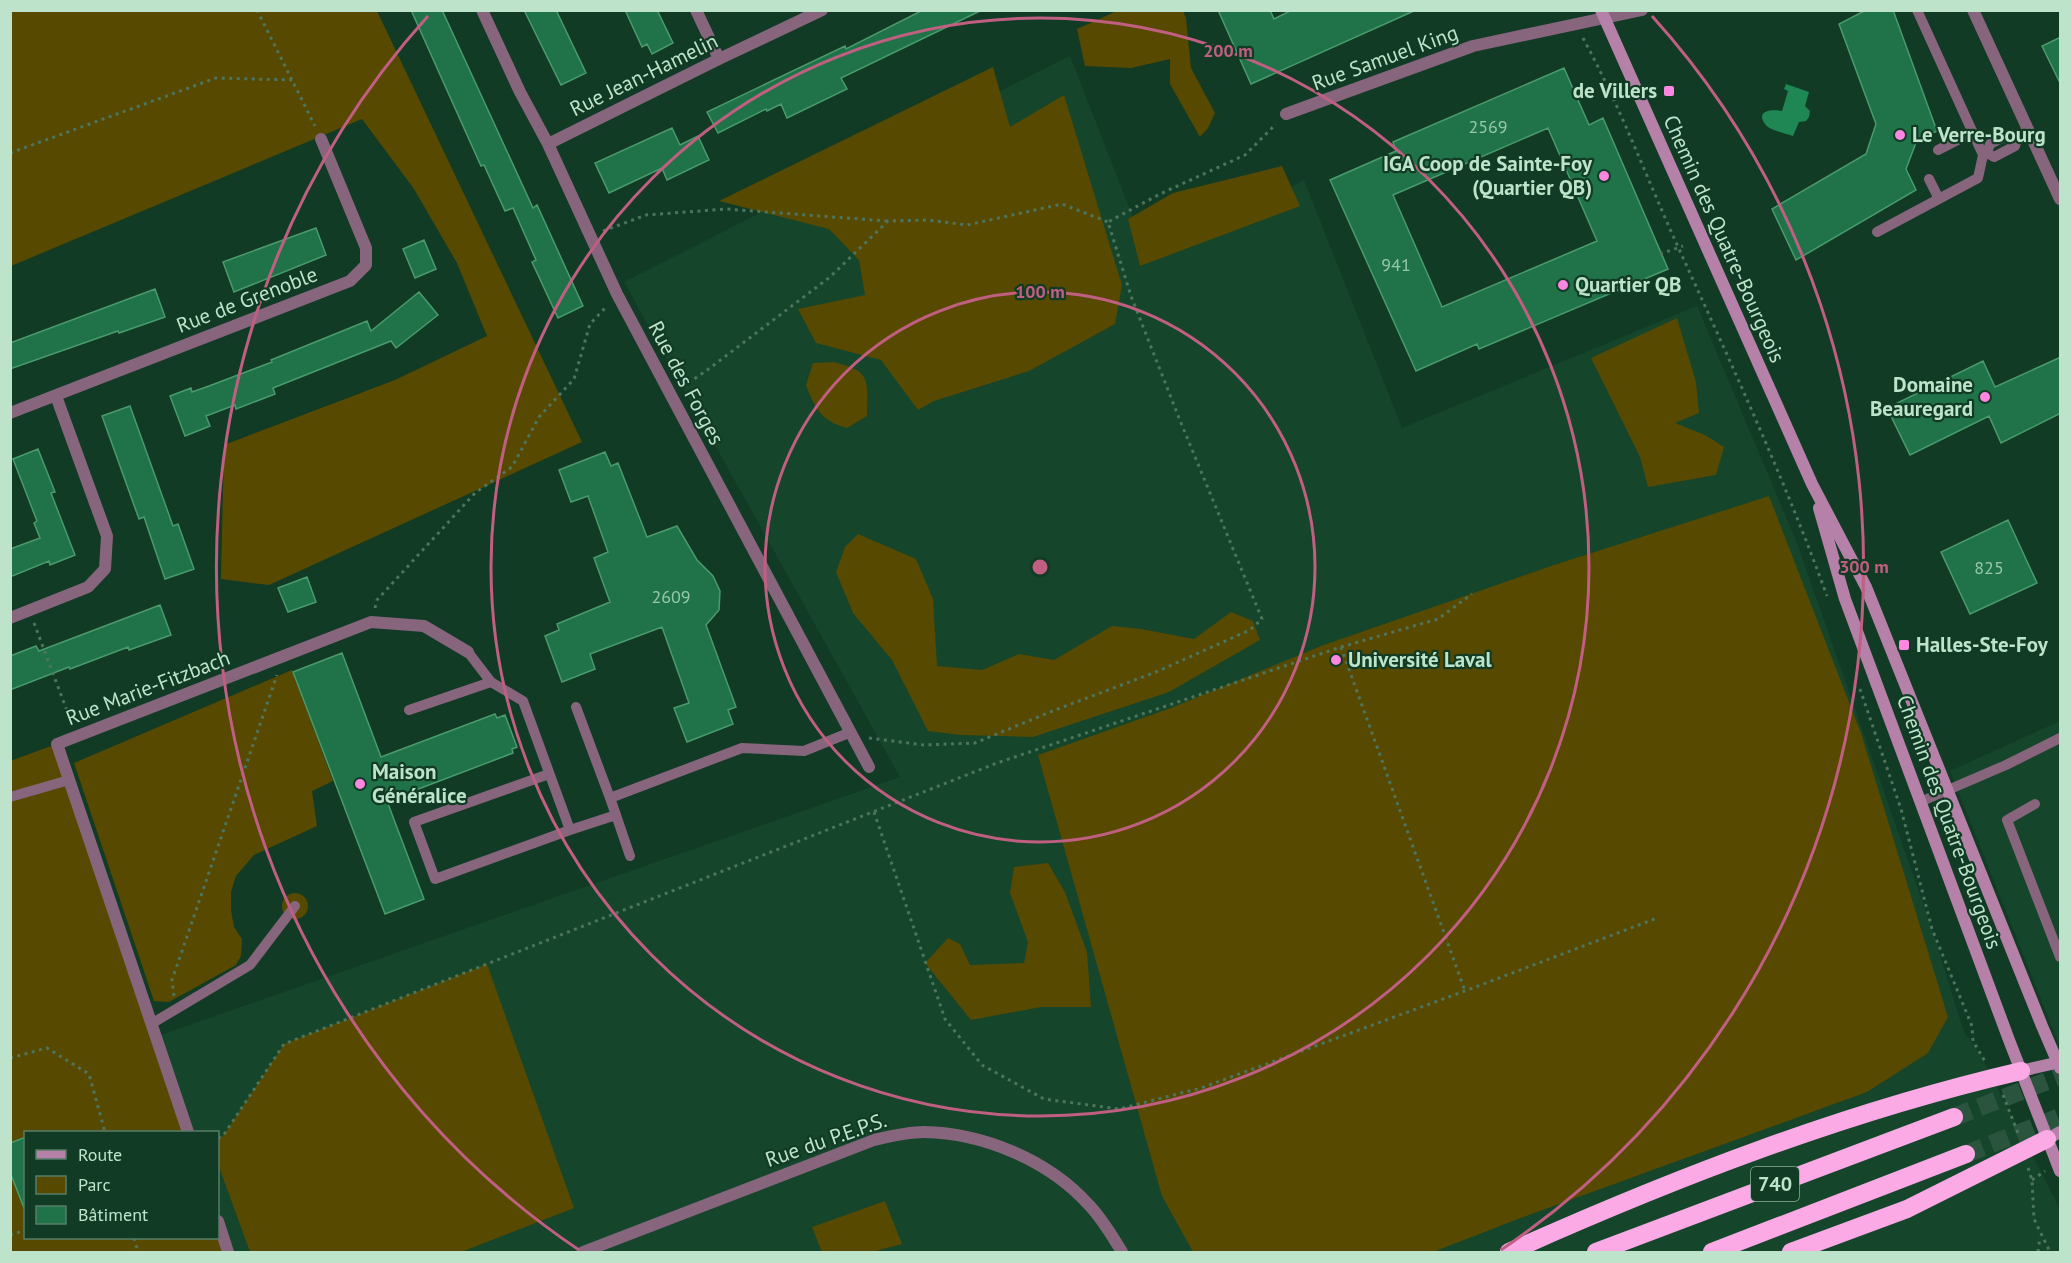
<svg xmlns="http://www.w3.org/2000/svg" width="2071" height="1263" font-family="'PT Sans',sans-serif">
<rect width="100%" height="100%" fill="#113b25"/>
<path fill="#15452b" d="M1070,56L1150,261L1304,180L1402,428L1697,306L1797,543L1932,929L1964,1032L1980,1054L2060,1209V1252H225L218,1229V1132H186L155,1037L900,777L624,282Z
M2060,721V1041L2058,1042L1950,771Z"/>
<path fill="#574900" d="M1119,10L1183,11L1186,18L1191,68L1215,113L1208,128L1200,137L1170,84V59L1131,68L1085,66L1077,29Z
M11,11H377L582,442L269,585L221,579L224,445L395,380L487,336L457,263L414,189L362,119L11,266Z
M993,67L1010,127L1064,95L1122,285L1115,324L1029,371L934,401L918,410L881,360L816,343L798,309L865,295L859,260L829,229L719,201Z
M1282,166L1300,206L1140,266L1128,219L1173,193Z
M1677,318L1696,382L1699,413L1675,423L1705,435L1724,447L1716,475L1648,487L1640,457L1591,358Z
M833,362C873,371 867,381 867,416L847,428C821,421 815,408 806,385L813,363Z
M1769,496L1861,733L1948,1017L1928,1053L1867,1092L1518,1219L1433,1252H1193L1162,1196L1038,755L1171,708L1321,646L1551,566Z
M858,534L916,559L933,599L937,666L982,670L1019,654L1054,660L1112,626L1141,629L1194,639L1231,612L1253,621L1260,640L1169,692L1033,737L960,735L928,731L892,660L853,613L836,572L845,547Z
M292,670L333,781L312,791L317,826L254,855L236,876L231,892V910L234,927L242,939L241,956L236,965L169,1002L154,1001L74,763Z
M57,744L186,1132H26V1238H218L225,1252H11L10,761Z
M1048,863L1065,892L1087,952L1091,1007H1041L971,1020L925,963L948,938L960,944L970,965L1024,963L1028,942L1010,893L1014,867Z
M282 906a13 13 0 1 1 26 0a13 13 0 1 1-26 0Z
M487,964L574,1208L461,1252H250L218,1164V1138L223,1136L284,1044Z
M885,1201L902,1244L872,1252H822L812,1227Z"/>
<path fill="#1e8754" d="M1786,84L1809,92L1805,106L1810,111L1809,117L1806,121L1799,122L1793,136C1786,133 1770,131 1765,124C1755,110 1773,109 1782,111L1788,91L1784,89Z"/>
<path fill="#207349" stroke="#4b9a6d" stroke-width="1.5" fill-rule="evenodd" d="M411,10H442L533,208L537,205L583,306L558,318L532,262L536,260L513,208L505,211L484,165L481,166Z
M524,10H556L586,73L561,85Z
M625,10H657L673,43L652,54L647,44L642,47Z
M923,10H982L841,78L847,89L787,118L781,104L767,111L766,109L718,133L707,112L845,46L846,49Z
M1218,10H1270L1274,19L1292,10H1416L1251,84Z
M1866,10H1893L1937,131L1917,140L1906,169L1916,190L1796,260L1772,209L1866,154L1876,124L1839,24Z
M2061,37V85L2042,46Z
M1564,68L1589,125L1603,118L1668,269L1479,349L1477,344L1416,371L1330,180L1396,151L1393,142ZM1548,128L1597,241L1442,307L1393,195Z
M672,128L680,145L698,136L709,160L667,180L662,168L609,193L595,163Z
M316,228L326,255L234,292L223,262Z
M424,240L436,269L415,278L403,249Z
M155,289L165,317L119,333L118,331L10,369V343Z
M419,292L438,315L396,348L391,341L273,388L275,394L236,409L235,405L206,416L210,426L185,436L170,396L191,388L192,392L209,386L272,362L271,360L367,321L371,331Z
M2061,357V413L2001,443L1989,416L1910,455L1887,408L1983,361L1995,387Z
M130,406L173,526L178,524L194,569L165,579L144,517L139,519L102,416Z
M38,449L55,492L51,493L75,555L50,565L49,561L10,577V549L40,538L34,523L37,521L13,459Z
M605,452L611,466L618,463L647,537L677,526L697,560L713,576L720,591L719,610L706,625L736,707L728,710L733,724L687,742L674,708L689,703L662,627L590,654L595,669L562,682L545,636L559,630L557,624L610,602L594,558L608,552L588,496L571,502L559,470Z
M2008,520L2037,583L1970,614L1941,552Z
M307,577L316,602L288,612L278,588Z
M160,605L171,635L129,650L128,647L70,669L69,667L10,690V656L36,646L39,651Z
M342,653L381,757L495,714L497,718L505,715L517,747L512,749L513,753L387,801L424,899L385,914L293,672Z
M26,1137V1208H24L10,1172V1143Z"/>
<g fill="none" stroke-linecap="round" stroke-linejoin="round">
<path stroke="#2b543e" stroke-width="18" stroke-dasharray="18 9" stroke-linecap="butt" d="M1954,1117L2060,1076
M1966,1154L2060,1117"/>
<path stroke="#4d755e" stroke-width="3" stroke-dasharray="3 4.5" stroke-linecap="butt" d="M257,10L315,126
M1583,38C1620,106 1647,179 1679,249C1731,363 1784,478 1827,596
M10,153L216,78L292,80
M603,231L646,215L726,209L887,221
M1660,254L1683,246
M682,387L706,371L830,277L888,221L928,220L967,225L1062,204L1108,222
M375,608L377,600L475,493L512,467L539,417L574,379L590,324L607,306
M34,623L72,724
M1341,647L1465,991
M1860,689L1901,809L1932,929L1972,1026L1973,1041L1986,1063
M869,738L924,745L975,743L1055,710L1156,672L1250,630L1262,619L1179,418L1131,296L1108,222L1160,194L1245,155L1276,124
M874,812L945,1019L982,1065L1044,1099L1119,1109L1201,1088L1465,991L1657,918
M174,996L172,980L277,675
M10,1058L47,1048L89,1074L105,1132
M2003,1095L2018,1133
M218,1138L223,1136L284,1044L997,763L1341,647L1438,619L1472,594
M2028,1168L2032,1180L2034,1219L2050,1252
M2032,1180L2045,1171
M10,1235L26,1230
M134,1238L138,1252
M2038,1252L2040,1237"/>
<path stroke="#87657d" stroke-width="10" d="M1917,10L1983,155
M1938,150L1973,132
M1987,153L1994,157L2015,146L2018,136
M1929,179L1939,199
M1877,232L1978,178L1983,155L1987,153L1990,144L2010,134L2018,136L2029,130
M468,652L491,682L523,701L570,830L616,815L610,798L742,748L804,751L851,732
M576,707L610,798
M409,710L491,682
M549,774L414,822L435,879L570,830
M10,797L69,780
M1920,802L2006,765L2060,738
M2035,804L2007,820L2060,957
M616,815L630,856
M151,1024L250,965L295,906"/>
<path stroke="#87657d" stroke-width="12" d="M482,10L520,92L548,144L617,294L869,767
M696,10L719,59
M1973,10L2060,199
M1286,114L1473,46L1642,10
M548,144L719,59L822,10
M10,413L350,281L366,265V248L321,139
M10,618L88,587L105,569L107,536L56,396
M188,1132L57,744L371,622L424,626L468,652
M218,1221L228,1252
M583,1252L874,1140C891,1136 907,1132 924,1132C983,1133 1048,1160 1088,1204C1102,1218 1112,1236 1122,1252"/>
<path stroke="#b681a8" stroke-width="12" d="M1601,10L1812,484L1866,587L2042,1026L2060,1068
M1819,508L1845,599L2009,1040L2060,1171
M2021,1071L2060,1062
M2047,1139L2060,1132"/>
<path stroke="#fbaae6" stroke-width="18" d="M1509,1252C1674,1178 1845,1112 2021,1071
M1596,1252L1954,1117
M1712,1252L1966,1154
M1791,1252L1907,1209L2047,1139"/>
</g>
<g fill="none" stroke="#c05f82" stroke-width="3">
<circle cx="1040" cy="567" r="275"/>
<circle cx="1040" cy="567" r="549"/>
<path d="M579 1250A824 824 0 0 1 428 16M1652 16A824 824 0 0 1 1501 1250"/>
</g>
<g fill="#fd86e1" stroke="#113b25" stroke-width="2">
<rect x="1663" y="85" width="12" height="12" rx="3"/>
<circle cx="1900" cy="135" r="6"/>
<circle cx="1604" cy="176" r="6"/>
<circle cx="1563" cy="285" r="6"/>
<circle cx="1985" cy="397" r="6"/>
<rect x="1898" y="639" width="12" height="12" rx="3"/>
<circle cx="1336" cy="660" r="6"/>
<circle cx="360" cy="784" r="6"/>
</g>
<g text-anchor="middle" stroke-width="4.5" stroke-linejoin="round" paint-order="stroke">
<g font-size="18" fill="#96c7aa">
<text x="1488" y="133">2569</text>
<text x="1396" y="271">941</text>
<text x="1989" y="574">825</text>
<text x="671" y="603">2609</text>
</g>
<rect fill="#113b25" stroke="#89b198" stroke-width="1.5" x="1751" y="1167" width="48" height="34" rx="4.5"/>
<g font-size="20" font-weight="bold" fill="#bde3ca">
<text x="1775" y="1191">740</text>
</g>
<g font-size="21" fill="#bde3ca" stroke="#113b25">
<text transform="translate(1385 58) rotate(-20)" y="7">Rue Samuel King</text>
<text transform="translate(644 75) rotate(-26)" y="7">Rue Jean-Hamelin</text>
<text transform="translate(1724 239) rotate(66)" y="7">Chemin des Quatre-Bourgeois</text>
<text transform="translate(247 300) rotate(-21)" y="7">Rue de Grenoble</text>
<text transform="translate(686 383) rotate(62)" y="7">Rue des Forges</text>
<text transform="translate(148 688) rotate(-21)" y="7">Rue Marie-Fitzbach</text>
<text transform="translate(1949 822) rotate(70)" y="7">Chemin des Quatre-Bourgeois</text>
<text transform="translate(826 1140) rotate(-19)" y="7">Rue du P.E.P.S.</text>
</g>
<g font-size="21" font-weight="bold" fill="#bde3ca" stroke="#113b25" text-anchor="start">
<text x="1657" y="98" text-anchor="end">de Villers</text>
<text x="1912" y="142">Le Verre-Bourg</text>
<text x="1592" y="171" text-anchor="end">IGA Coop de Sainte-Foy<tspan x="1592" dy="24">(Quartier QB)</tspan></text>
<text x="1575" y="292">Quartier QB</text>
<text x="1973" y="392" text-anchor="end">Domaine<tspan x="1973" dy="24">Beauregard</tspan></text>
<text x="1916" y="652">Halles-Ste-Foy</text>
<text x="1348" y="667">Université Laval</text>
<text x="372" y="779">Maison<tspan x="372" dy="24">Généralice</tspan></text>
</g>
</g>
<circle cx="1040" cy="567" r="9" fill="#c05f82" stroke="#113b25" stroke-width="3"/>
<g font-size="18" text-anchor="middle" font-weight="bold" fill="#c05f82" stroke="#113b25" stroke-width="4.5" stroke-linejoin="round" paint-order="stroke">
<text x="1228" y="57">200 m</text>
<text x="1040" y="298">100 m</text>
<text x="1864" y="573">300 m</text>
</g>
<rect width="2071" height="1263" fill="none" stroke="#bde3ca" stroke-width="24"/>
<rect x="24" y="1131" width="195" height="108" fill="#113b25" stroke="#567e67" stroke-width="1.5"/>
<rect x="36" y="1150" width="30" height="9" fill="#b681a8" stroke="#567e67" stroke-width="1.5"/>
<text x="78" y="1161" font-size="18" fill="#bde3ca">Route</text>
<rect x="36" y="1176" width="30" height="18" fill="#574900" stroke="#567e67" stroke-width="1.5"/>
<text x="78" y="1191" font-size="18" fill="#bde3ca">Parc</text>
<rect x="36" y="1206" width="30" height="18" fill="#207349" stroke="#567e67" stroke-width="1.5"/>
<text x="78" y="1221" font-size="18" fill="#bde3ca">Bâtiment</text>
</svg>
